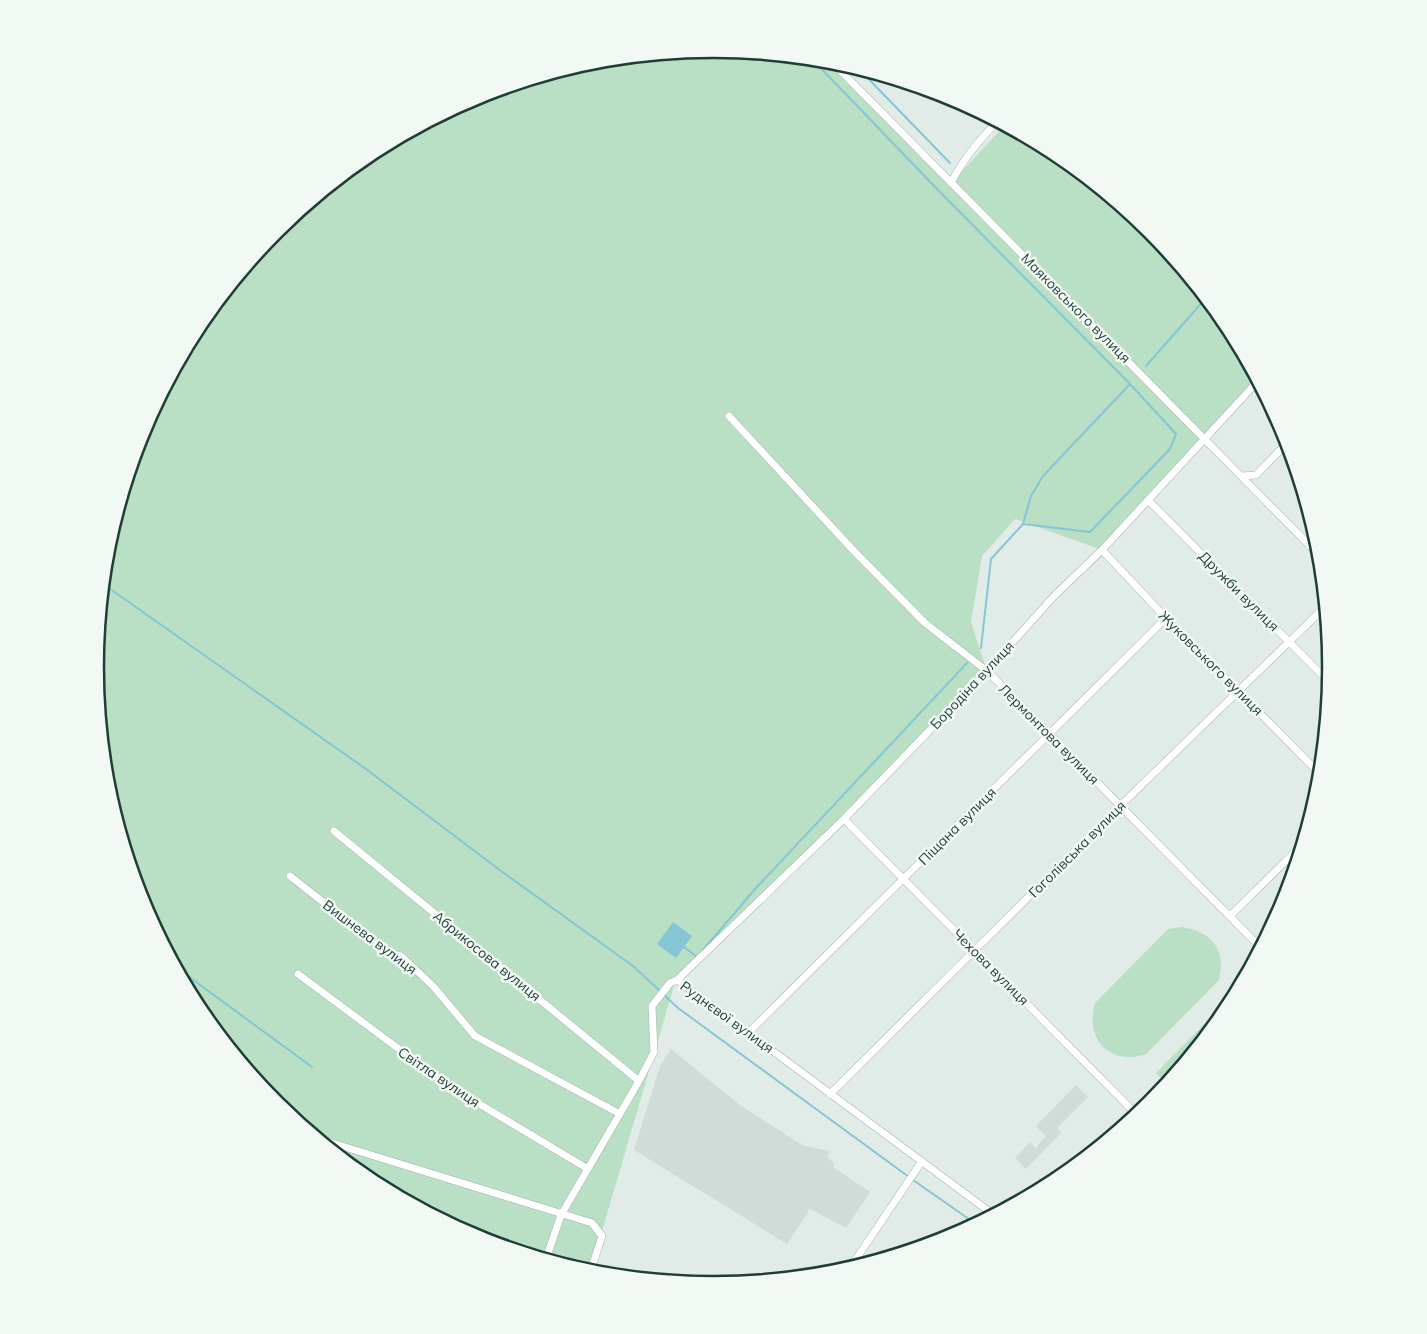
<svg xmlns="http://www.w3.org/2000/svg" width="1427" height="1334" font-family="Mulish,sans-serif">
<rect width="100%" height="100%" fill="#e1ece8"/>
<path fill="#cfdcd7" d="M671,1049L741,1106L804,1146L829,1151L828,1158L835,1164L833,1167L870,1192L846,1228L810,1209L787,1244L634,1150L660,1066Z
M1076,1085L1088,1097L1057,1128L1061,1133L1026,1169L1015,1158L1030,1142L1036,1149L1038,1147L1037,1146L1046,1136L1036,1126Z"/>
<path fill="#b9dfc4" d="M713,49L828,60L1204,439L1102,550L1015,519L982,556L971,622L987,671L844,819L676,979L590,1272L477,1238L370,1181L276,1104L199,1010L142,903L107,787L95,667L107,546L142,430L200,323L277,230L370,153L477,96L593,61Z
M1005,125L1057,153L1151,230L1228,324L1258,380L1205,437L952,182Z
M1182,927C1213,932 1226,950 1219,980L1146,1054C1141,1055 1135,1058 1130,1057C1099,1057 1087,1030 1095,1003L1168,929Z
M1230,998L1233,1001L1227,1011L1167,1084L1156,1073Z"/>
<path fill="#86c6d4" d="M673,922L692,936L676,958L657,944Z"/>
<g fill="none" stroke-linecap="round" stroke-linejoin="round">
<path stroke="#86c6d4" stroke-width="2" d="M811,58L938,190L1130,384L1176,434L1170,449L1090,532L1023,524L991,559L981,648
M857,67L950,163
M1146,366L1206,298
M1023,524L1031,496L1043,476L1130,384
M103,584L366,769L501,871L633,966L660,991
M684,947L697,957L756,888L967,663
M177,968L312,1067
M664,995L678,1008L909,1177
M913,1180L976,1224"/>
<g stroke="#a3b4af" stroke-width="8">
<path id="minor" d="M830,60L1321,557
M951,183C963,159 979,140 998,121
M729,416L853,550L925,623L987,671L1261,948
M1242,476L1256,475L1288,442
M1148,500L1330,683
M1102,550L1166,618L1321,775
M844,819L1137,1115
M334,831L639,1081
M290,876L388,953L401,956L433,986L475,1036L620,1114
M1230,916L1303,844
M298,974L446,1084L588,1169
M677,980L844,819L987,671L1054,596L1102,550L1258,381
M748,1033L1166,618
M830,1094L1120,806L1326,606
M319,1139L592,1223L602,1236L590,1273
M546,1259L561,1215L639,1081L654,1052L652,1006L670,983L677,980L994,1215
M850,1268L922,1161"/>
</g>
<use href="#minor" stroke="#fff" stroke-width="7"/>
</g>
<g text-anchor="middle" stroke-width="5" stroke-linejoin="round" paint-order="stroke">
<g font-size="14" fill="#203e37" stroke="#f2f9f5">
<text transform="translate(1076 308) rotate(45)" y="5">Маяковського вулиця</text>
<text transform="translate(1239 591) rotate(45)" y="5">Дружби вулиця</text>
<text transform="translate(1211 663) rotate(45)" y="5">Жуковського вулиця</text>
<text transform="translate(972 685) rotate(-47)" y="5">Бородіна вулиця</text>
<text transform="translate(1049 734) rotate(45)" y="5">Лермонтова вулиця</text>
<text transform="translate(957 826) rotate(-45)" y="5">Піщана вулиця</text>
<text transform="translate(1077 849) rotate(-45)" y="5">Гоголівська вулиця</text>
<text transform="translate(370 937) rotate(37)" y="5">Вишнева вулиця</text>
<text transform="translate(487 956) rotate(39)" y="5">Абрикосова вулиця</text>
<text transform="translate(991 967) rotate(45)" y="5">Чехова вулиця</text>
<text transform="translate(727 1017) rotate(36)" y="5">Руднєвої вулиця</text>
<text transform="translate(439 1077) rotate(34)" y="5">Світла вулиця</text>
</g>
</g>
<path d="M0 0H1427V1334H0ZM104 667a609 609 0 1 1 1218 0a609 609 0 1 1-1218 0Z" fill="#f2f9f5" fill-rule="evenodd"/>
<path fill="none" stroke="#203e37" stroke-width="2.5" d="M104 667a609 609 0 1 1 1218 0a609 609 0 1 1-1218 0Z"/>
</svg>
